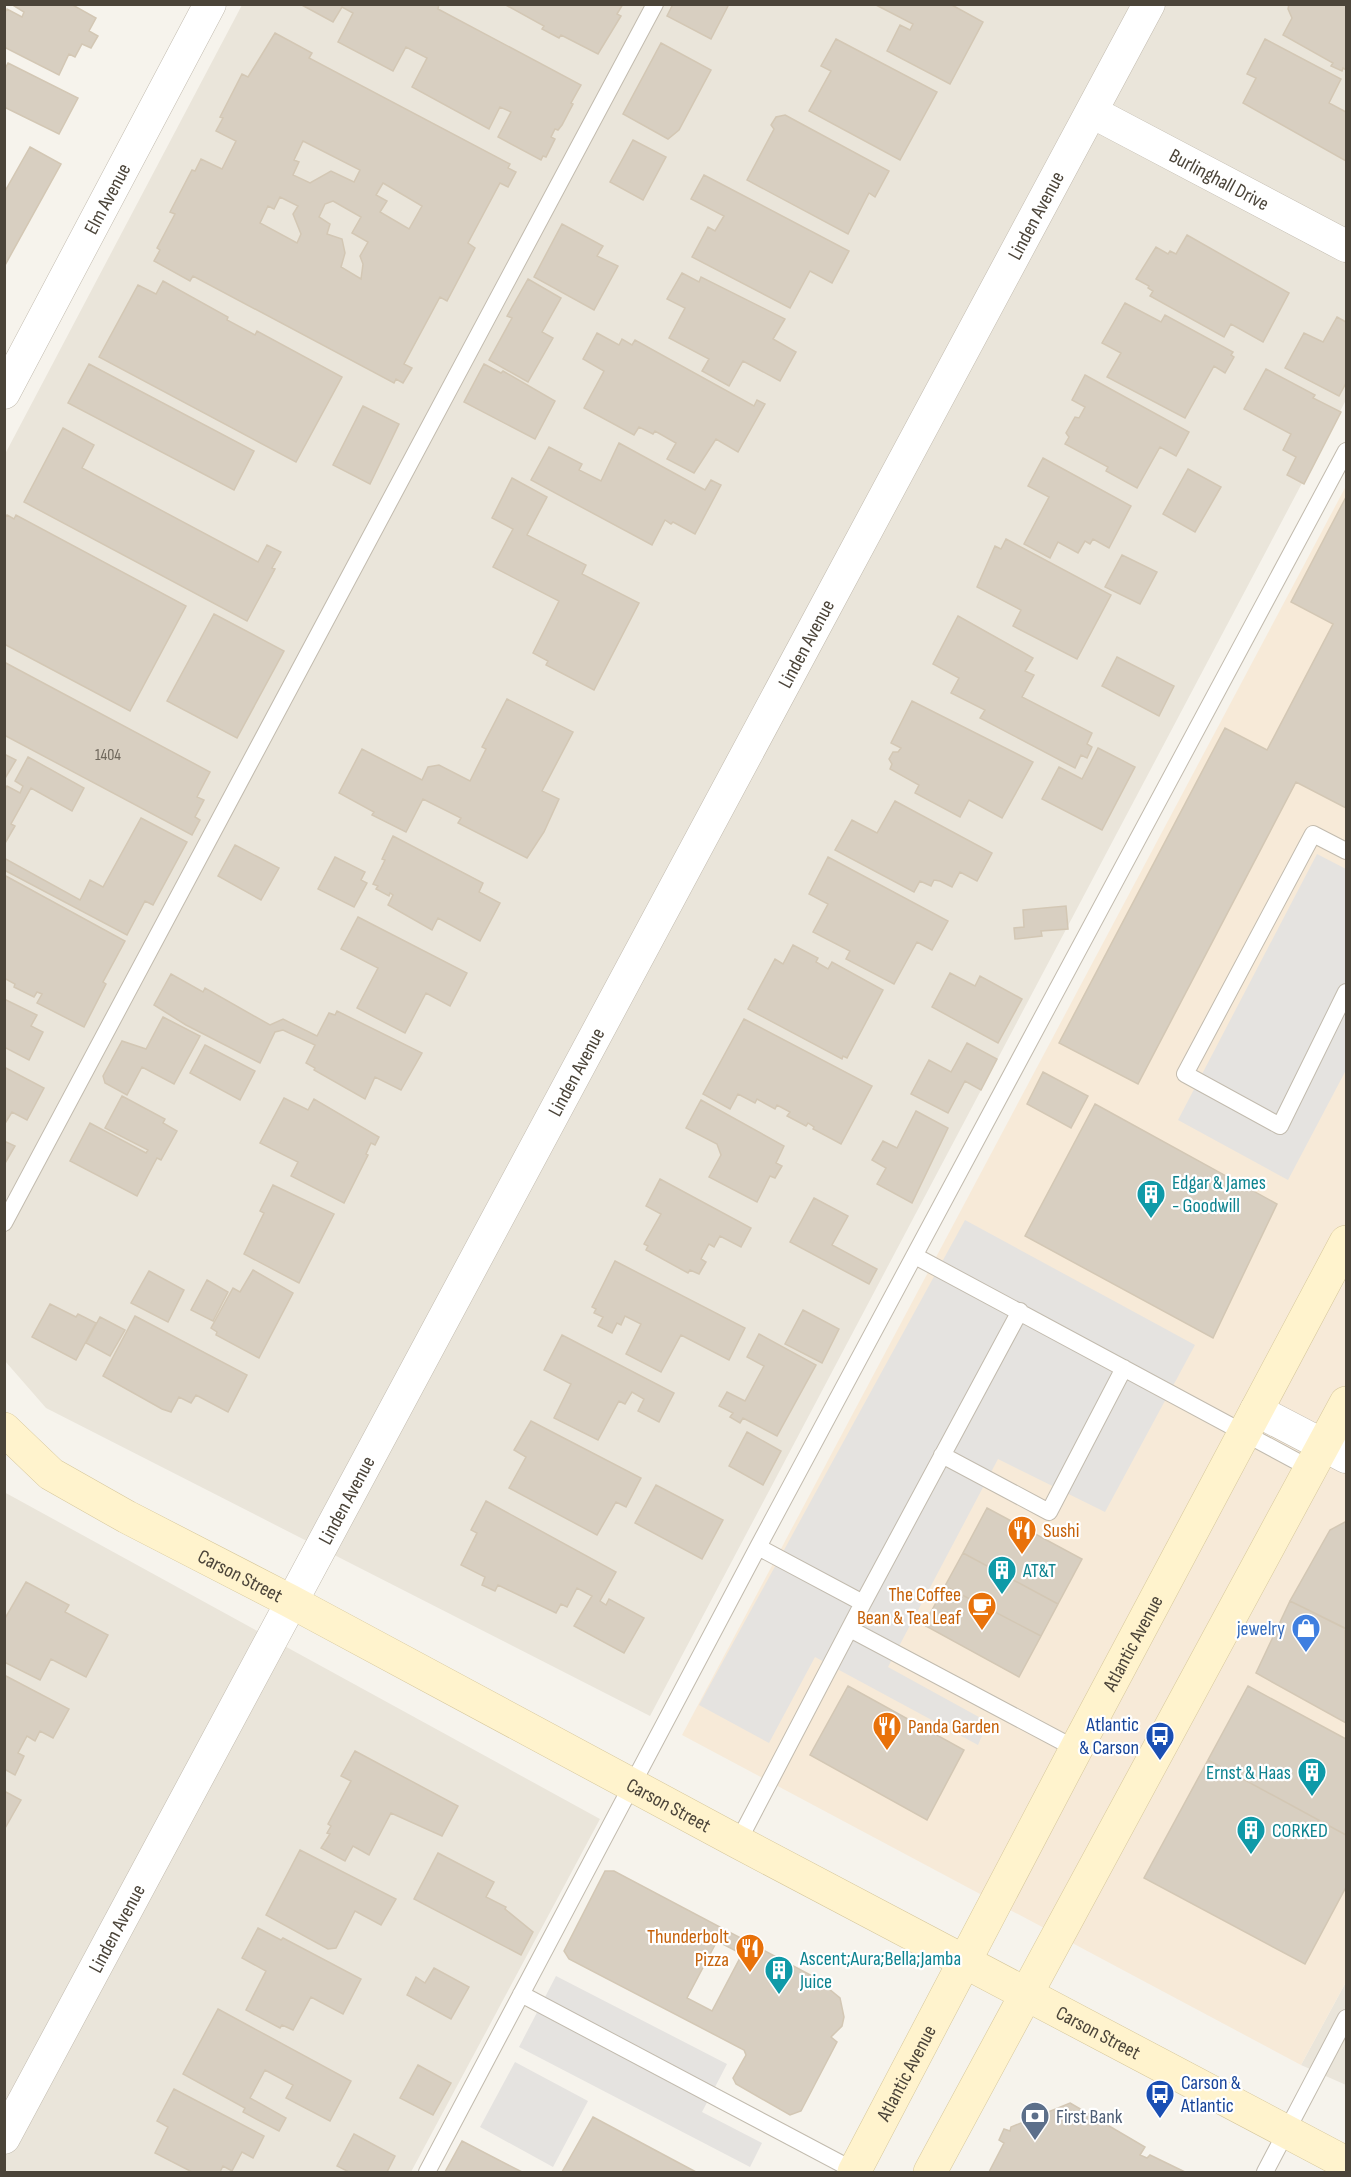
<svg xmlns="http://www.w3.org/2000/svg" width="1351" height="2177" font-family="'Sofia Sans Condensed',sans-serif">
<rect width="100%" height="100%" fill="#f6f3ec"/>
<path fill="#eae5da" d="M242,5H1346V400L650,1716L46,1408L5,1361L4,456Z
M4,1492L600,1819L411,2172H5Z
M1346,1982V2085L1301,2065Z"/>
<path fill="#f7ead8" d="M1346,486V1982L1301,2065L682,1735Z"/>
<path fill="#e5e3e0" d="M1317,854L1346,869V1070L1288,1180L1178,1120Z
M965,1220L1195,1345L1105,1512L998,1459L888,1667L988,1722L978,1745L815,1657L769,1743L699,1705Z
M556,1976L727,2064L702,2112L762,2143L750,2167L519,2047Z
M515,2062L588,2101L553,2167L480,2127Z"/>
<path fill="#d8cfc1" stroke="#d3c7b4" stroke-width="1.5" fill-rule="evenodd" d="M11,4H71L96,18L89,31L98,36L91,48L82,44L75,57L69,54L59,75L4,47V14L7,9L22,17L24,12Z
M300,4H439L438,9L581,85L571,103L573,104L562,125L558,130L555,129L551,137L555,139L546,157L543,156L541,160L498,137L511,112L500,107L489,129L412,87L427,58L406,47L393,71L338,42L353,13L342,7L333,22Z
M504,4H623L617,14L621,16L598,54L561,35L559,38L542,29L544,26Z
M673,4H729L711,39L667,16Z
M950,4L983,22L950,84L887,51L900,25L910,30L913,24L876,5Z
M1289,4H1346V70L1343,68L1342,71L1331,66L1333,63L1283,35L1292,18L1288,9Z
M275,33L312,53L309,58L510,164L508,168L516,172L508,187L500,183L468,243L475,248L447,301L440,297L404,364L412,368L403,383L396,379L394,383L193,276L190,281L154,261L160,250L157,248L175,214L170,212L192,170L195,171L201,159L222,169L236,141L216,131L223,118L220,117L242,74L248,77ZM303,141L360,170L354,182L331,171L310,183L293,175L299,162L294,160ZM383,183L422,206L409,229L380,212L387,201L376,195ZM280,197L298,206L293,214L301,234L297,243L260,223L268,206L274,209ZM333,201L361,217L352,233L368,242L360,256L363,264L361,279L341,267L345,253L342,239L327,234L330,224L319,217L325,204Z
M836,39L937,92L900,160L809,111L831,71L821,66Z
M1265,39L1341,79L1329,103L1346,112V161L1243,103L1256,78L1247,74Z
M661,43L711,70L679,130L668,139L623,114Z
M8,63L78,98L59,134L4,107V71Z
M785,115L889,171L875,197L869,193L848,234L747,180L774,129L771,125L776,117Z
M633,140L666,157L643,200L610,182Z
M30,147L61,164L4,267V193Z
M704,175L849,251L832,283L810,271L790,308L692,257L708,227L715,231L724,216L691,199Z
M562,224L603,246L597,256L618,266L594,310L534,277Z
M1187,235L1289,293L1263,342L1231,324L1224,337L1150,296L1153,291L1148,288L1149,286L1136,279L1156,247L1168,254L1170,251L1176,254Z
M682,273L699,282L701,277L785,319L773,339L796,352L780,381L743,361L729,386L702,371L709,359L669,338L685,308L667,299Z
M528,279L561,298L542,332L553,338L528,382L489,360L512,318L507,316Z
M163,281L228,317L227,320L255,335L257,331L342,377L296,462L99,357L138,285L156,294Z
M1125,303L1161,322L1165,315L1233,352L1231,355L1234,357L1225,373L1214,366L1185,418L1107,377L1121,353L1102,343Z
M1337,317L1346,322V383L1339,396L1285,368L1304,333L1323,342Z
M597,333L619,345L622,339L632,345L635,340L754,406L757,400L765,404L738,452L716,439L694,473L667,459L676,443L655,431L653,434L639,427L634,435L584,408L604,371L583,359Z
M89,364L254,451L234,490L68,403Z
M484,364L501,373L503,371L555,401L535,439L464,402Z
M1266,369L1315,395L1313,398L1341,412L1304,484L1287,475L1296,457L1283,450L1291,434L1244,409Z
M1085,375L1189,432L1176,456L1160,447L1137,488L1106,471L1108,467L1065,444L1069,437L1066,433L1075,417L1079,418L1085,407L1072,400Z
M363,406L399,424L370,484L333,465Z
M63,428L94,445L82,468L258,562L267,545L281,552L272,568L275,569L247,621L24,502Z
M619,443L705,490L711,480L721,485L695,534L673,522L671,524L665,520L652,545L531,480L549,447L582,464L579,470L601,481Z
M1043,458L1131,506L1109,548L1093,539L1090,544L1085,541L1078,553L1058,542L1050,558L1024,544L1049,497L1028,486Z
M1188,469L1221,487L1195,532L1163,514Z
M512,478L547,497L527,535L586,565L582,574L639,603L594,690L546,665L548,661L533,653L559,601L493,567L513,529L492,518Z
M1346,497V808L1296,782L1138,1084L1059,1043L1225,728L1267,750L1333,624L1291,602Z
M7,515L14,519L16,515L186,606L130,711L4,644V519Z
M1006,539L1111,595L1077,659L1013,626L1021,610L977,587L995,546L1001,549Z
M1122,555L1157,572L1140,604L1105,587Z
M214,614L284,651L237,738L167,701Z
M958,616L1033,658L1025,671L1034,675L1022,697L1092,733L1087,744L1092,747L1087,758L1081,755L1075,768L980,718L985,710L951,693L959,678L933,664Z
M1117,657L1174,686L1159,716L1102,686Z
M4,662L210,772L197,797L204,800L195,817L200,820L192,835L4,735Z
M507,699L573,732L542,791L559,799L544,832L527,858L458,823L461,818L423,799L406,832L372,815L374,812L339,793L362,749L422,780L428,767L439,765L470,781L486,749L482,747Z
M912,701L1033,762L1002,818L969,800L960,817L915,793L919,785L890,769L892,764L889,759L893,752H898L901,748L891,743Z
M1098,748L1135,767L1102,830L1042,799L1059,767L1082,779Z
M4,754L16,760L4,780Z
M28,757L84,788L72,811L31,788L11,824L15,826L4,845V791L7,786L20,793L23,786L15,781Z
M895,801L992,853L977,881L960,872L952,887L940,881L934,880L931,886L920,881L914,892L835,850L852,820L877,833Z
M141,818L187,842L153,905L145,901L127,935L4,870V858L80,900L90,880L103,887Z
M393,836L483,883L479,892L500,903L480,941L438,918L432,930L388,905L393,895L390,893L389,896L376,889L378,886L373,884L385,860L382,859Z
M235,845L279,868L261,900L218,876Z
M335,857L365,872L361,880L367,883L354,907L318,889Z
M828,857L948,921L932,950L917,942L894,984L846,959L850,951L813,932L828,904L809,894Z
M4,875L125,941L103,982L106,984L84,1027L37,1003L42,994L37,992L34,997L14,987L15,984L4,978Z
M1066,906L1068,929L1041,931L1042,936L1015,939L1014,928L1024,927L1023,910Z
M358,917L467,973L450,1006L426,993L405,1033L357,1008L378,968L341,949Z
M793,945L818,958L816,962L828,969L832,962L883,990L847,1058L843,1056L842,1059L748,1009L775,959L783,964Z
M950,973L975,986L980,976L1022,999L998,1043L932,1007Z
M171,974L203,992L205,988L270,1025L283,1019L317,1036L329,1013L335,1015L337,1011L422,1053L401,1090L375,1077L365,1099L314,1070L315,1068L306,1063L315,1045L283,1030L275,1032L260,1063L186,1025L154,1005Z
M4,999L37,1015L31,1026L43,1032L29,1060L4,1047Z
M163,1017L200,1036L174,1084L142,1067L127,1095L105,1083L103,1076L122,1041L146,1049Z
M744,1019L872,1086L841,1144L813,1129L814,1127L808,1123L806,1126L787,1116L790,1112L777,1105L775,1109L757,1099L755,1103L738,1094L730,1109L703,1094Z
M967,1043L997,1059L981,1090L965,1081L948,1113L911,1094L929,1060L951,1072Z
M205,1045L255,1071L240,1100L190,1073Z
M4,1067L44,1088L27,1120L12,1112L4,1125Z
M1043,1072L1088,1096L1071,1128L1027,1104Z
M122,1096L165,1119L163,1123L177,1131L161,1160L157,1158L137,1196L70,1161L90,1123L146,1153L148,1150L105,1128Z
M284,1098L308,1110L314,1099L379,1137L375,1145L371,1143L366,1154L368,1155L344,1203L291,1176L298,1162L260,1143Z
M701,1100L784,1146L776,1163L782,1166L775,1178L770,1176L757,1202L709,1177L721,1155L717,1144L686,1128Z
M1095,1104L1277,1204L1213,1338L1025,1236Z
M916,1111L948,1128L912,1203L877,1184L886,1168L872,1160L883,1141L897,1148Z
M4,1141L15,1146L4,1165Z
M660,1179L751,1228L741,1247L720,1236L714,1247L709,1244L701,1259L706,1262L699,1274L690,1270L688,1273L646,1250L648,1246L644,1244L661,1214L646,1206Z
M273,1185L334,1214L299,1283L244,1254L264,1213L260,1211Z
M814,1198L848,1216L832,1245L877,1269L869,1284L790,1242Z
M615,1261L745,1328L729,1360L681,1335L661,1372L626,1354L641,1324L625,1316L621,1325L617,1323L612,1333L598,1326L603,1317L594,1313L596,1309L592,1307Z
M253,1270L293,1293L259,1358L216,1335L217,1332L211,1328L233,1288L240,1292Z
M149,1271L184,1290L168,1322L131,1303Z
M207,1280L228,1292L213,1321L191,1310Z
M50,1304L76,1317L78,1314L96,1323L76,1360L32,1337Z
M803,1310L839,1329L822,1363L785,1344Z
M135,1316L247,1375L228,1412L196,1395L191,1403L179,1397L171,1412L162,1409L103,1376Z
M100,1317L125,1330L110,1356L86,1343Z
M759,1334L816,1365L777,1436L743,1418L740,1423L730,1417L733,1413L719,1406L727,1392L745,1401L764,1366L747,1357Z
M562,1335L674,1393L659,1422L638,1411L644,1399L632,1392L625,1404L619,1401L598,1440L554,1418L571,1384L544,1370Z
M531,1421L641,1478L626,1507L616,1502L597,1535L509,1488L526,1457L514,1450Z
M747,1432L781,1451L763,1485L729,1466Z
M656,1485L723,1520L702,1559L635,1523Z
M486,1501L616,1572L600,1601L606,1605L609,1599L644,1618L624,1653L574,1626L592,1596L577,1588L567,1607L561,1604L556,1613L498,1585L495,1591L482,1585L485,1577L461,1565L477,1533L471,1530Z
M987,1508L1082,1559L1058,1604L963,1553Z
M1345,1522H1346V1629L1290,1601L1330,1530Z
M963,1553L1058,1604L1041,1636L945,1586Z
M26,1582L69,1605L65,1612L108,1635L86,1677L51,1659L40,1680L4,1662V1620Z
M945,1586L1041,1636L1019,1677L924,1625Z
M1290,1601L1345,1628L1346,1723L1256,1673Z
M4,1675L69,1709L53,1738L40,1731L35,1741L27,1736L18,1753L24,1756L15,1775L4,1769Z
M848,1686L964,1750L927,1820L810,1755Z
M1248,1686L1346,1739V1835L1208,1760Z
M355,1751L458,1806L442,1836L391,1813L369,1855L353,1846L345,1861L321,1848L330,1834L327,1833L331,1826L328,1824L351,1781L341,1776Z
M1208,1760L1346,1835V1887L1305,1964L1144,1878Z
M4,1791L21,1800L4,1830Z
M300,1850L396,1899L381,1925L355,1911L336,1948L328,1949L266,1915Z
M438,1853L494,1882L486,1897L506,1907L505,1909L533,1932L521,1955L414,1899Z
M605,1871H614L818,1979L820,1987L829,1989L840,1998L844,2017L842,2026L831,2037L837,2042L801,2111L790,2115L736,2084L733,2078L746,2055L744,2050L569,1959L564,1951ZM717,1941L742,1954L712,2011L687,1998Z
M258,1928L281,1940L283,1938L361,1979L343,2014L311,1997L293,2030L282,2025L280,2028L246,2010L266,1971L242,1958Z
M434,1968L469,1987L451,2019L407,1995L416,1977L425,1983Z
M218,2009L351,2081L330,2121L286,2098L293,2085L265,2070L250,2098L286,2118L279,2131L243,2112L245,2108L183,2074Z
M418,2065L451,2083L433,2115L400,2098Z
M174,2089L264,2136L253,2158L242,2152L232,2171L223,2166L220,2172H192L155,2153L168,2127L157,2121Z
M1070,2103L1145,2147L1140,2155L1147,2158L1150,2155L1185,2172H989L1004,2143L999,2140L1004,2129L1010,2131L1011,2127Z
M593,2117L696,2172H562Z
M354,2134L395,2156L387,2172H349L337,2166Z
M462,2141L522,2172H445Z"/>
<g fill="none" stroke-linecap="round" stroke-linejoin="round">
<g stroke="#c2bbae" stroke-width="18">
<path id="service" d="M1346,851L1313,834L1185,1074L1280,1126L1346,992
M4,1223L655,4
M915,1256L1311,1469
M942,1455L1049,1512L1124,1368
M758,1547L863,1603
M850,1629L1076,1749
M738,1842L863,1603L1020,1311
M521,1994L855,2171
M427,2172L758,1547L1346,451
M1265,2172L1346,2018"/>
</g>
<g stroke="#c2bbae" stroke-width="33">
<g id="minor">
<path id="s1" d="M1092,112L1346,246"/>
<path id="s2" d="M4,393L210,4"/>
<path d="M1256,1410L1346,1457"/>
<path id="s3" d="M4,2138L1149,4"/>
</g>
</g>
<g stroke="#d6c79b" stroke-width="34">
<g id="secondary">
<path id="s4" d="M4,1429L51,1474L127,1517L290,1601L738,1842L1346,2163"/>
<path id="s5" d="M854,2172L1076,1749L1346,1242"/>
<path d="M930,2172L1346,1403"/>
</g>
</g>
<use href="#service" stroke="#fff" stroke-width="16"/>
<use href="#minor" stroke="#fff" stroke-width="32"/>
<use href="#secondary" stroke="#fff3cd" stroke-width="33"/>
</g>
<defs>
<g id="building-pin" transform="scale(1.5)"><path d="M0 17L-7.5 6A9.5 9.5 0 1 1 7.5 6Z" fill="#0f9aa8" stroke="#fff"/><path d="M-4-6H4V6H1V3H-1V6H-4ZM-2.5-4.3h1.7v1.8h-1.7ZM.8-4.3h1.7v1.8H.8ZM-2.5-1h1.7V.8h-1.7ZM.8-1h1.7V.8H.8Z" fill="#fff"/></g>
<g id="restaurant-pin" transform="scale(1.5)"><path d="M0 17L-7.5 6A9.5 9.5 0 1 1 7.5 6Z" fill="#e8710a" stroke="#fff"/><path d="M-5-6h1v4h1v-4h1v4h1v-4h1v5L-1.5 .5V6h-2V.5L-5-1ZM5-6V6H3V1.5H1.5Q1.5-4 5-6Z" fill="#fff"/></g>
<g id="cafe-pin" transform="scale(1.5)"><path d="M0 17L-7.5 6A9.5 9.5 0 1 1 7.5 6Z" fill="#e8710a" stroke="#fff"/><path d="M-5.5-4.5H6V0H3Q3 3.5 0 3.5H-2.5Q-5.5 3.5-5.5 0ZM3-3.2v2h1.7v-2ZM-6 4.5H4V6H-6Z" fill="#fff"/></g>
<g id="shop-pin" transform="scale(1.5)"><path d="M0 17L-7.5 6A9.5 9.5 0 1 1 7.5 6Z" fill="#3f7fe0" stroke="#fff"/><path d="M-5-2.5h2.3a2.7 3.5 0 0 1 5.4 0H5L5.5 6h-11ZM-1.5-2.5h3a1.5 2.3 0 0 0-3 0Z" fill="#fff"/></g>
<g id="bus-pin" transform="scale(1.5)"><path d="M0 17L-7.5 6A9.5 9.5 0 1 1 7.5 6Z" fill="#1a4fb4" stroke="#fff"/><path d="M-5-6H5V4H4V6H2V4H-2V6H-4V4H-5ZM-3.5-4V0h7V-4ZM-3.5 1.2v1.5H-2V1.2ZM2 1.2v1.5H3.5V1.2Z" fill="#fff"/></g>
<g id="bank-pin" transform="scale(1.5)"><path d="M0 17L-7.5 6A9.5 9.5 0 1 1 7.5 6Z" fill="#5c6f8a" stroke="#fff"/><path d="M-6-4H6V4H-6ZM0-2.3a2.3 2.3 0 1 0 0 4.6a2.3 2.3 0 1 0 0-4.6Z" fill="#fff"/></g>
</defs>
<g fill-rule="evenodd">
<use href="#building-pin" x="1151" y="1194"/>
<use href="#restaurant-pin" x="1022" y="1530"/>
<use href="#building-pin" x="1002" y="1570"/>
<use href="#cafe-pin" x="982" y="1606"/>
<use href="#shop-pin" x="1306" y="1628"/>
<use href="#restaurant-pin" x="887" y="1726"/>
<use href="#bus-pin" x="1160" y="1736"/>
<use href="#building-pin" x="1312" y="1772"/>
<use href="#building-pin" x="1251" y="1830"/>
<use href="#restaurant-pin" x="750" y="1948"/>
<use href="#building-pin" x="779" y="1970"/>
<use href="#bus-pin" x="1160" y="2094"/>
<use href="#bank-pin" x="1035" y="2116"/>
</g>
<g text-anchor="middle" stroke-width="4.5" stroke-linejoin="round" paint-order="stroke">
<g font-size="16" fill="#6e675b">
<text x="108" y="760">1404</text>
</g>
<g font-size="20" fill="#4b4439" stroke="#fff">
<text dy="7" stroke="none"><textPath href="#s1" startOffset="144">Burlinghall Drive</textPath></text>
<text dy="7" stroke="none"><textPath href="#s2" startOffset="220">Elm Avenue</textPath></text>
<text dy="7" stroke="none"><textPath href="#s3" startOffset="2182">Linden Avenue</textPath></text>
<text dy="7" stroke="none"><textPath href="#s3" startOffset="1696">Linden Avenue</textPath></text>
<text dy="7" stroke="none"><textPath href="#s3" startOffset="1210">Linden Avenue</textPath></text>
<text dy="7" stroke="none"><textPath href="#s3" startOffset="724">Linden Avenue</textPath></text>
<text dy="7" stroke="none"><textPath href="#s4" startOffset="280">Carson Street</textPath></text>
<text dy="7" stroke="none"><textPath href="#s5" startOffset="598">Atlantic Avenue</textPath></text>
<text dy="7" stroke="none"><textPath href="#s4" startOffset="766">Carson Street</textPath></text>
<text dy="7" stroke="none"><textPath href="#s3" startOffset="238">Linden Avenue</textPath></text>
<text dy="7" stroke="none"><textPath href="#s4" startOffset="1252">Carson Street</textPath></text>
<text dy="7" stroke="none"><textPath href="#s5" startOffset="112">Atlantic Avenue</textPath></text>
</g>
<g font-size="20" fill="#0d838f" stroke="#fff" text-anchor="start">
<text x="1172" y="1189">Edgar &amp; James<tspan x="1172" dy="23">- Goodwill</tspan></text>
<text x="1023" y="1577">AT&amp;T</text>
<text x="1291" y="1779" text-anchor="end">Ernst &amp; Haas</text>
<text x="1272" y="1837">CORKED</text>
<text x="800" y="1965">Ascent;Aura;Bella;Jamba<tspan x="800" dy="23">Juice</tspan></text>
</g>
<g font-size="20" fill="#c56008" stroke="#fff" text-anchor="start">
<text x="1043" y="1537">Sushi</text>
<text x="961" y="1601" text-anchor="end">The Coffee<tspan x="961" dy="23">Bean &amp; Tea Leaf</tspan></text>
<text x="908" y="1733">Panda Garden</text>
<text x="729" y="1943" text-anchor="end">Thunderbolt<tspan x="729" dy="23">Pizza</tspan></text>
</g>
<g font-size="20" fill="#366cbe" stroke="#fff" text-anchor="end">
<text x="1285" y="1635">jewelry</text>
</g>
<g font-size="20" fill="#164399" stroke="#fff" text-anchor="end">
<text x="1139" y="1731">Atlantic<tspan x="1139" dy="23">&amp; Carson</tspan></text>
<text x="1181" y="2089" text-anchor="start">Carson &amp;<tspan x="1181" dy="23">Atlantic</tspan></text>
</g>
<g font-size="20" fill="#4e5e75" stroke="#fff" text-anchor="start">
<text x="1056" y="2123">First Bank</text>
</g>
</g>
<rect width="1351" height="2177" fill="none" stroke="#4b4439" stroke-width="12"/>
</svg>
